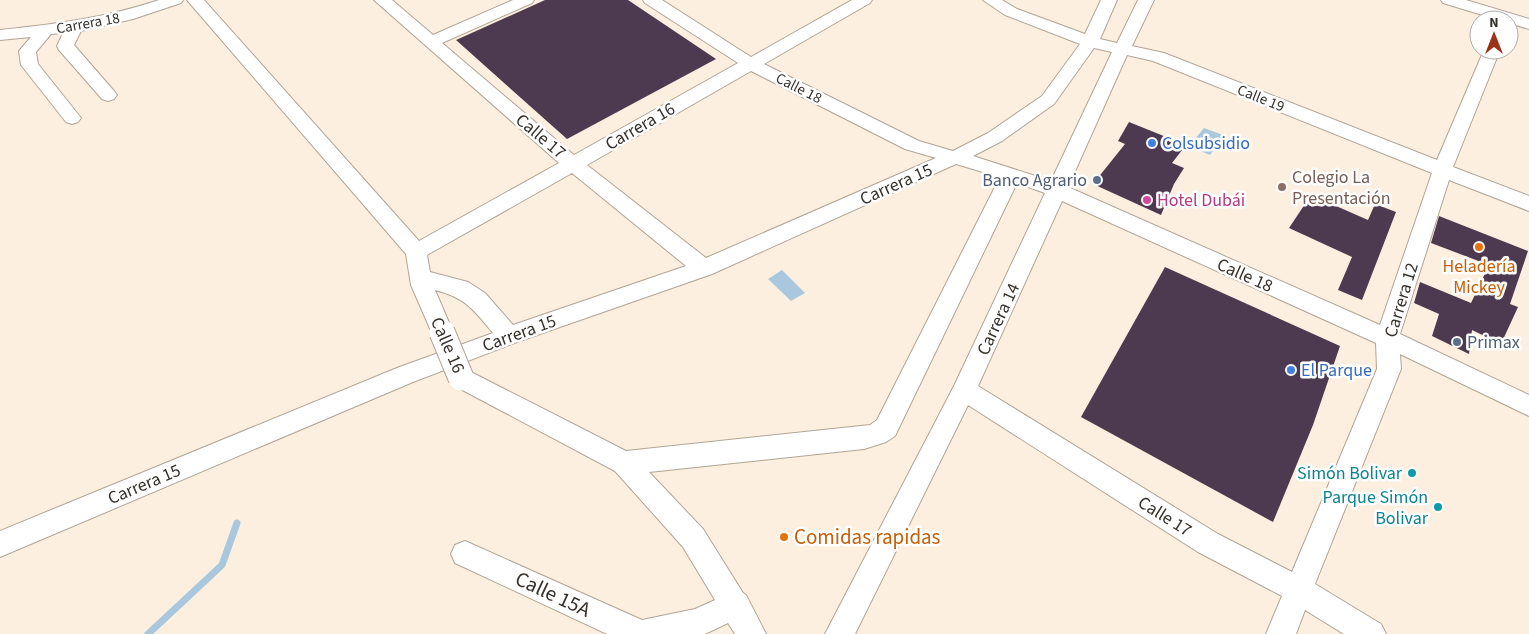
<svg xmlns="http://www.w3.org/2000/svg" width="1529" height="634" font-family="'Source Sans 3',sans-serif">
<rect width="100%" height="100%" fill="#fcefdf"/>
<path fill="#a9c8de" d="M1204,128L1223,135L1210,155L1189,146Z
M782,270L805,293L791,301L768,279Z"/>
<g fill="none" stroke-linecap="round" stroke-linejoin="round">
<path stroke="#a9c8de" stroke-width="7" d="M148,634L222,565L237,523"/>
</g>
<path fill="#4d3a50" d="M545,0H628L716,59L567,139L456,40Z
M1129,122L1186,145L1172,163L1184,168L1174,184L1161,215L1093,184L1125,144L1118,141Z
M1311,195L1368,220L1375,204L1396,212L1362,300L1338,290L1352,257L1289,228Z
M1439,216L1528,251L1510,304L1518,307L1501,344L1472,330L1469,354L1432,336L1439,314L1414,303L1420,282L1471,303L1489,265L1431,243Z
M1165,267L1340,346L1313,425L1273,522L1081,417Z"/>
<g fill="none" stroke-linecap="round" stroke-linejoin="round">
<g stroke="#b1a496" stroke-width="2">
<path id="minor" d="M159,0H183L181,3L133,19L81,31L74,45L114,91L117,95L114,99L108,101L102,99L59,50L57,46L63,33L51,34L36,52L38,64L81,118L78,122L72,124L66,122L21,65L19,51L31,37L0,40V30C57,24 105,18 159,0Z
M187,0H204L419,241L559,163L374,0H392L433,35L513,0H534L532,3L442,43L574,155L738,63L645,3L643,0H662L751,57L852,0H872L870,3L764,64L919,141L953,151L988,133L1042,96L1080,44L1005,15L983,0H1002L1017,9L1085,34L1101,0H1117L1100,39L1117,43L1138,0H1154L1132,46L1164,53L1437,160L1484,50H1500L1453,167L1529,196V211L1449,180L1400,334L1529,395V416L1400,354L1401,369L1315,584L1381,624L1386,634H1344L1305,610L1296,634H1266L1282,596L1198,552L968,405L855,634H825L954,386L1045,193L1017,183L895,436L886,442L864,449L649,472L703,529L743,593L746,595L766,634H735L728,623L705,634H607L455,563L451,554L455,545L465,541L642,620L695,609L715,600L683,547L615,471L453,385L449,378L453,371L461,368L469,371L626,451L870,425L877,420L997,183L993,175L956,164L712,274L517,342L413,382L0,557V531L397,368L493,333C473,309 466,298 435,290L453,332L450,338L442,341L434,338L411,285L406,254ZM1094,48L1112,52L1051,181L973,156L1002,141L1054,104ZM1127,55L1153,61L1432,173L1380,325L1068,187ZM751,71L905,149L936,158L706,258L587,165ZM572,173L686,266L513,325L485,293L468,282L430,272L427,255ZM1062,201L1376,343L1377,369L1292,572L1218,534L978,386Z
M1441,0H1466L1529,19V29L1509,23V20H1499L1443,3Z"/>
</g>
<use href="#minor" fill="#fff" fill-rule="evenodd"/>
<g stroke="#b1a496" stroke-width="27" stroke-linecap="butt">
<path id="minor-bridge" d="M442,332L461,378"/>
</g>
<use href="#minor-bridge" stroke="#fff" stroke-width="25"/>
</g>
<g fill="#3f7fe0" stroke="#fefefe" stroke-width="2">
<circle cx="1152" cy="143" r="5"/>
<circle cx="1291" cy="370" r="5"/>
</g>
<g fill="#5c6f8a" stroke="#fefefe" stroke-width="2">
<circle cx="1097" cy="180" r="5"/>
<circle cx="1457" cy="342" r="5"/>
</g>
<circle fill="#8d6e63" stroke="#fefefe" stroke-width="2" cx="1282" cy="187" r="5"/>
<circle fill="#d1479c" stroke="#fefefe" stroke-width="2" cx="1147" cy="200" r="5"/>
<g fill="#e8710a" stroke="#fefefe" stroke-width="2">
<circle cx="1479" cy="247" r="5"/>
<circle cx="784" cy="537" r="5"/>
</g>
<g fill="#0f9aa8" stroke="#fefefe" stroke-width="2">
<circle cx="1412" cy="473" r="5"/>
<circle cx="1438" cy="507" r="5"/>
</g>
<g text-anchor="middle" stroke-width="5" stroke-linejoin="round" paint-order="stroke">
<g font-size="15" fill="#36312b" stroke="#fefefe">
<text transform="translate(88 23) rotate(-10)" y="5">Carrera 18</text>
<text transform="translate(799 88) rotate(27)" y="5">Calle 18</text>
<text transform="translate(1261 98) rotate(22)" y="5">Calle 19</text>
</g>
<g font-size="18" fill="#36312b" stroke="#fefefe">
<text transform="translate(640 126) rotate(-30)" y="6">Carrera 16</text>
<text transform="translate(541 136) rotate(40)" y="6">Calle 17</text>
<text transform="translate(896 184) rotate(-24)" y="6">Carrera 15</text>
<text transform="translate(1245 275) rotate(24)" y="6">Calle 18</text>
<text transform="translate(1401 300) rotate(-73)" y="6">Carrera 12</text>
<text transform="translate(998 319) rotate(-65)" y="6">Carrera 14</text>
<text transform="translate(519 333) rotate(-20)" y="6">Carrera 15</text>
<text transform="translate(448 345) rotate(66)" y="6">Calle 16</text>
<text transform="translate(144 484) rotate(-23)" y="6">Carrera 15</text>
<text transform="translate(1165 516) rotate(32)" y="6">Calle 17</text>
</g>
<g font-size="18" fill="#366cbe" stroke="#fefefe" text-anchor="start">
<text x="1162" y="149">Colsubsidio</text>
<text x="1301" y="376">El Parque</text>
</g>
<g font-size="18" fill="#785e54" stroke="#fefefe" text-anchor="start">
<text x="1292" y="183">Colegio La<tspan x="1292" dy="21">Presentación</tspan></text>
</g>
<g font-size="18" fill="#4e5e75" stroke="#fefefe" text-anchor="end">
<text x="1087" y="186">Banco Agrario</text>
<text x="1467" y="348" text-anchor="start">Primax</text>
</g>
<g font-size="18" fill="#b23c85" stroke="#fefefe" text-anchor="start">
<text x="1157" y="206">Hotel Dubái</text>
</g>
<g font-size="18" fill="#c56008" stroke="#fefefe">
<text x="1479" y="272">Heladería<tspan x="1479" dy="21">Mickey</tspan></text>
</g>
<g font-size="18" fill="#0d838f" stroke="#fefefe" text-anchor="end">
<text x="1402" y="479">Simón Bolivar</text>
<text x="1428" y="503">Parque Simón<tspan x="1428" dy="21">Bolivar</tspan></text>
</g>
<g font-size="21" fill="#c56008" stroke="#fefefe" text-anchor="start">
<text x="794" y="544">Comidas rapidas</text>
</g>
<g font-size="21" fill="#36312b" stroke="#fefefe">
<text transform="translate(553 594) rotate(25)" y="7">Calle 15A</text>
</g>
</g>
<g transform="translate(1494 35)"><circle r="24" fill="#fefefe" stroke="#aeacaa"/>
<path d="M0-4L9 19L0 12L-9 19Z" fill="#9b331a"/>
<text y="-8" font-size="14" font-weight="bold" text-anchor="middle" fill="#36312b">N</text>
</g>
</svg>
